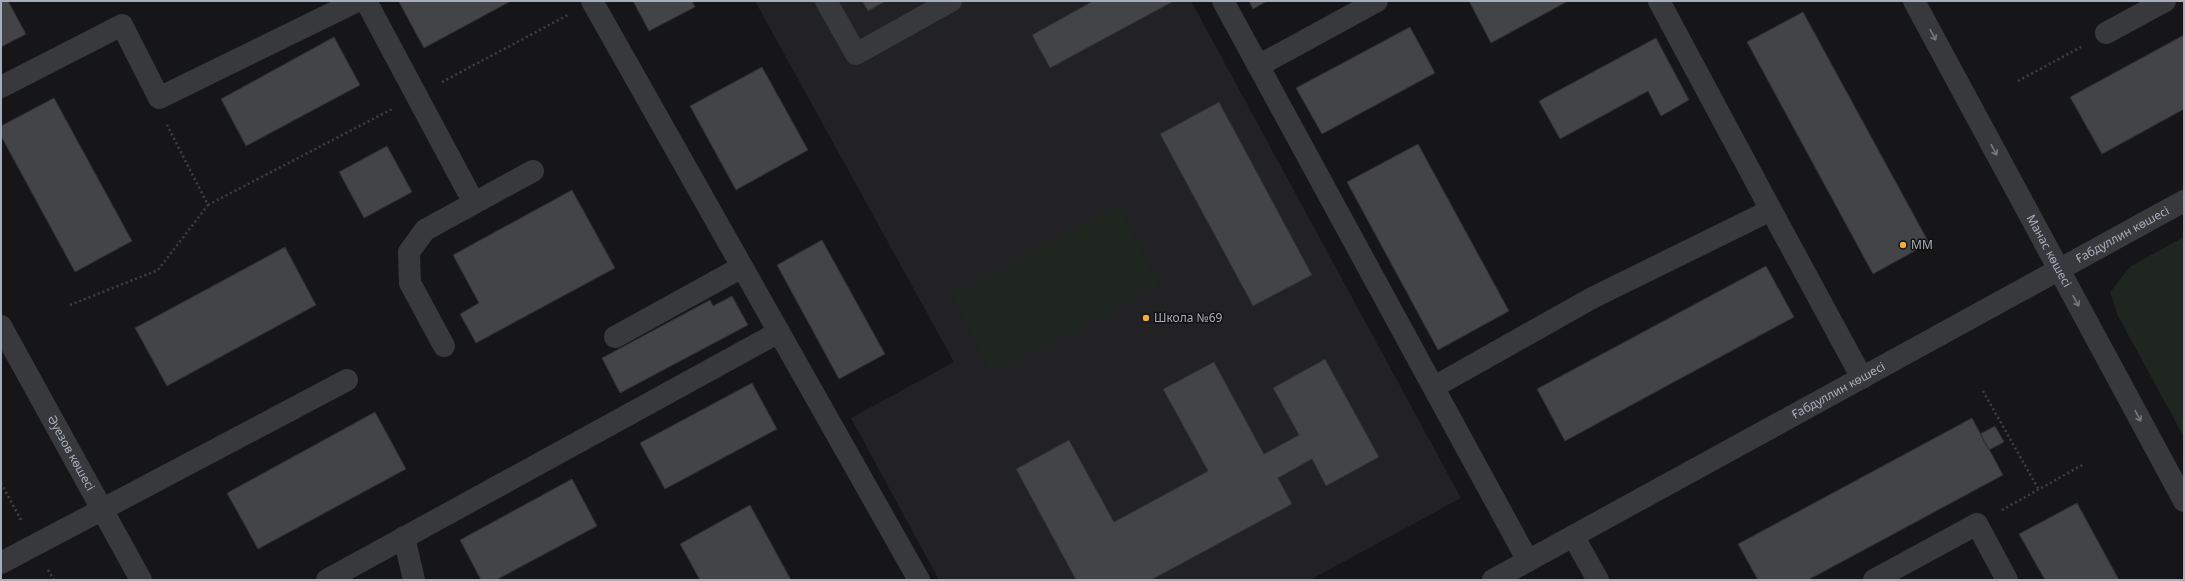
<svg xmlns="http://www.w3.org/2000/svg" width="2185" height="581" font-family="'Noto Sans',sans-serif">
<rect width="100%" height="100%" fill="#161618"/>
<path fill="#222225" d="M755,1H1191L1461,498L1310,580H939L851,418L954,362Z"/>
<path fill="#1e261f" d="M1118,207L1160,286L993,373L951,294Z
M2184,237V437L2118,316L2110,292L2131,266Z"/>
<path fill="#424448" stroke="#303034" d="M1,1H8L26,34L1,47Z
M402,1H511L424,48L399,2Z
M633,1H692L695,7L649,31Z
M862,1H886L868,11Z
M1093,1H1174L1050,68L1032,35Z
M1249,1H1267L1253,9Z
M1469,1H1568L1491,43Z
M1803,12L1929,243L1873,274L1747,42Z
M1410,27L1435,73L1322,134L1296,88Z
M2184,35V109L2102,154L2070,97Z
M334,37L360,85L246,146L221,99Z
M1656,38L1689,100L1661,116L1648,91L1560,139L1539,101Z
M762,67L808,150L736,190L690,106Z
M54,98L132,241L75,272L1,136V126Z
M1219,102L1312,275L1253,306L1160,134Z
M1418,144L1509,311L1438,350L1347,182Z
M387,146L412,192L364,218L339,172Z
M572,190L615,268L476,343L460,314L479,303L453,255Z
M822,240L885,354L839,379L777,265Z
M285,247L316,305L167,386L135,328Z
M1766,266L1794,317L1565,441L1537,389Z
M732,296L748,325L620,393L602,358L710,300L713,306Z
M1325,359L1379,457L1326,486L1312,459L1278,478L1292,504L1151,580H1076L1016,469L1069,440L1114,522L1208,471L1163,389L1214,362L1264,454L1299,435L1273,388Z
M752,383L777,429L665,489L640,443Z
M375,412L406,469L258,549L227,493Z
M1972,418L2003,475L1808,580H1758L1738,544Z
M1995,426L2004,442L1989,450L1980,434Z
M572,479L597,526L496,580H481L460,540Z
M2077,503L2119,580H2045L2019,534Z
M750,505L791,580H700L680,544Z"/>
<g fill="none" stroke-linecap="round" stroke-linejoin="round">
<path stroke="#3d4044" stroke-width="2.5" stroke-dasharray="2 3" stroke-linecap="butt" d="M2018,81L2081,47
M442,82L568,15
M208,205L392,109
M70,305L158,270L208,205L167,125
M1983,391L2039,490
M1,483L21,520
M2002,510L2084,464
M48,570L54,580"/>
<g stroke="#37393d" stroke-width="22">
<path d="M366,1L474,203"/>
<path d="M592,1L919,580"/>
<path d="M826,1L856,54L951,1"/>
<path d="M1223,1L1528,561"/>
<path d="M1659,1L1771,210"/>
<path id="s1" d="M1914,1L2184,501"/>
<path d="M2106,33L2165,1"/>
<path d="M1258,66L1377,1"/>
<path d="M1,87L122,25L159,98L357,1"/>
<path id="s2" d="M1,326L141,580"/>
<path d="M615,337L742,267"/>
<path d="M444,346L410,283L409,252L425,230L533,171"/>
<path d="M1434,387L1592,298L1771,210L1862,378"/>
<path d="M1573,536L1598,580"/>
<path d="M404,537L414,580"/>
<path d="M1,563L347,380"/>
<path d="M327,580L779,332"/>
<path id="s3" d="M1493,580L2184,201"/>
<path d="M1874,580L1977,524L2007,580"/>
</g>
</g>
<defs><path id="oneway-shaft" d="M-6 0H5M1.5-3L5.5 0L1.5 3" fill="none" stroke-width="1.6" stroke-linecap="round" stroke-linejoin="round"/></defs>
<g stroke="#757981">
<use href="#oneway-shaft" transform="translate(1933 35) rotate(62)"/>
<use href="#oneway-shaft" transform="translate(1994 150) rotate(62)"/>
<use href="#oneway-shaft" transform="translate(2076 301) rotate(61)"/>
<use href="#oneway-shaft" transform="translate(2138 416) rotate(62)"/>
</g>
<g fill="#f2ad35" stroke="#111113" stroke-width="1.5">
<circle cx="1903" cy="245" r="4"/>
<circle cx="1146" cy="318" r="4"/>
</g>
<g text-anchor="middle" stroke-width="3" stroke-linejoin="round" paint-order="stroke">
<g font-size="12" fill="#a8aeb8" stroke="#111113">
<text dy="4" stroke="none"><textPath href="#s3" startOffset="718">Ғабдуллин көшесі</textPath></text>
<text dy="4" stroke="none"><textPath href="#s1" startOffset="284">Манас көшесі</textPath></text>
<text dy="4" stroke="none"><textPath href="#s3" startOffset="394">Ғабдуллин көшесі</textPath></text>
<text dy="4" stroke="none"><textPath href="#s2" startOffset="145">Әуезов көшесі</textPath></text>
</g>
<g font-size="12" fill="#a8aeb8" stroke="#111113" text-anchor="start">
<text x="1911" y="249">MM</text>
<text x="1154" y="322">Школа №69</text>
</g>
</g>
<rect width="2185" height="581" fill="none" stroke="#a8aeb8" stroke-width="4"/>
</svg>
